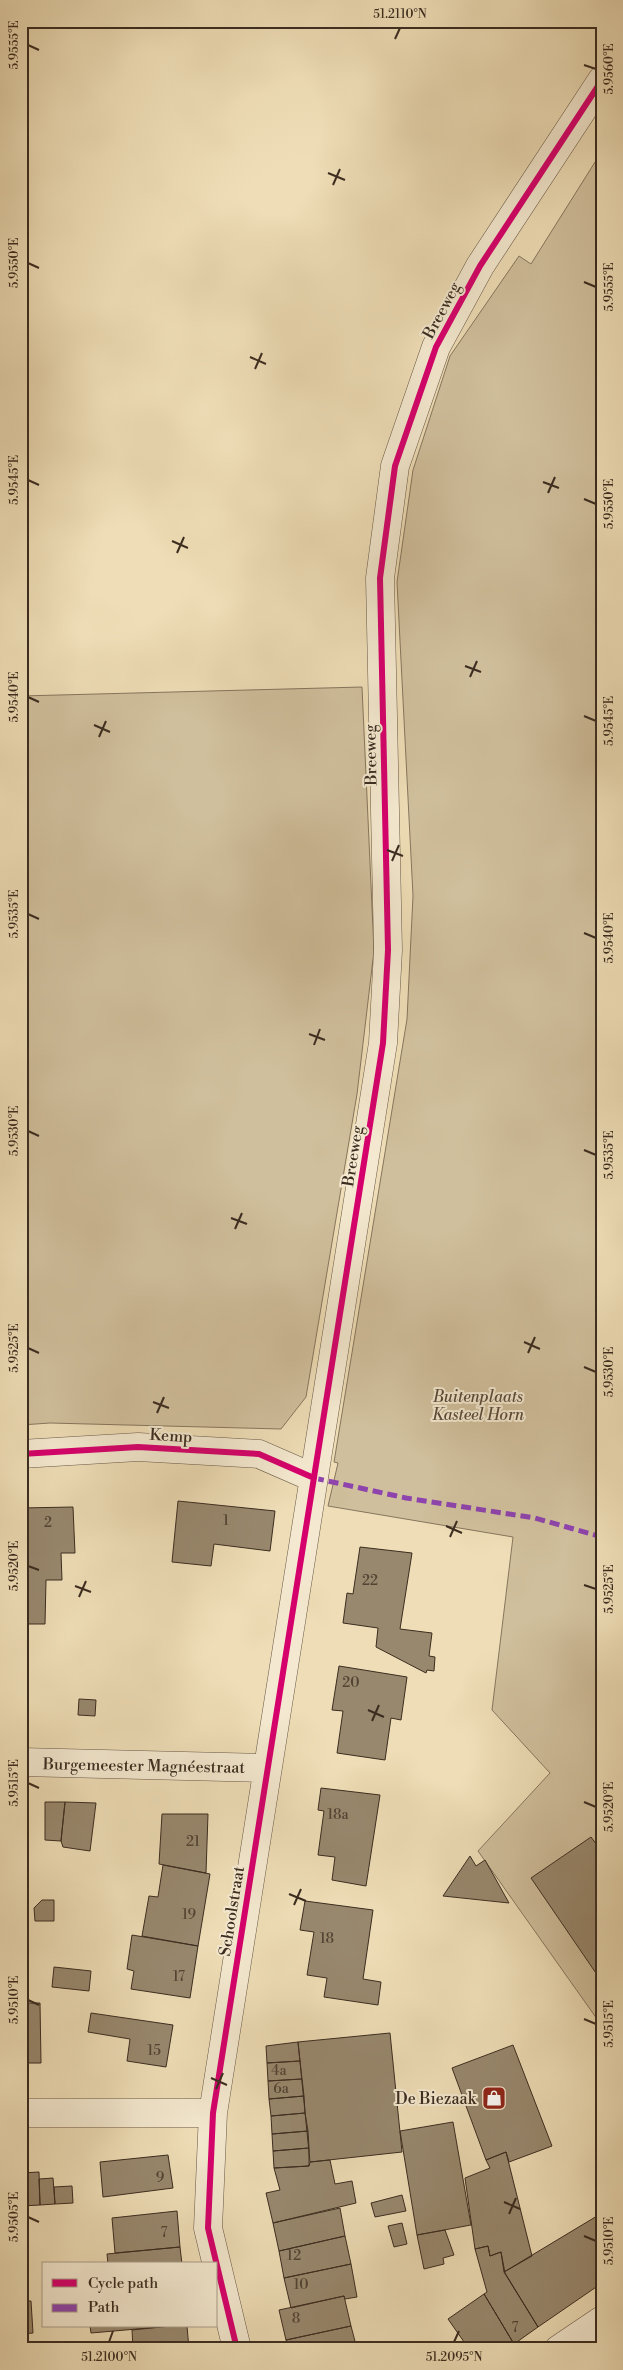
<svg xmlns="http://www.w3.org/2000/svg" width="623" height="2370" font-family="'Libre Bodoni',serif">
<rect width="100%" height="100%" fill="#eeddb6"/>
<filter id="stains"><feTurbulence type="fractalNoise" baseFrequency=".004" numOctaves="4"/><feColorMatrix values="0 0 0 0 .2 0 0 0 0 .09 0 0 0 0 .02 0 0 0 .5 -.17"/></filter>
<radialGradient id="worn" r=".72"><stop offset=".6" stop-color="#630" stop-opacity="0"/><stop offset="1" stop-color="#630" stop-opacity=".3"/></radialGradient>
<path fill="#d0bf9c" stroke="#86765e" d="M602,151V2026L478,1851L550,1773L492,1710L513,1537L328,1506L338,1463L334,1462L407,1019L413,896L397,582L413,470L450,356L519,256L531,264Z
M362,687L374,951L357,1094L306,1397L281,1429L50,1423L21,1425V696Z"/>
<path fill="#98886e" stroke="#3b2c20" d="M178,1501L275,1511L270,1551L214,1544L211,1566L172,1562Z
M73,1507L75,1553H61L62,1580H46L45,1624H21V1508Z
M360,1547L412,1553L400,1629L432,1633L429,1656L435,1657L434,1671L427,1670L426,1673L376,1647L378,1628L343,1623L347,1593L353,1594Z
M339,1666L407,1677L401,1720L391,1718L385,1760L337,1753L343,1711L332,1710Z
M79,1699L96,1700L95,1716L78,1715Z
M321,1788L380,1795L366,1886L332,1880L335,1857L318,1855L324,1811L318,1810Z
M45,1802H65L61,1841L45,1840Z
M65,1802L96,1803L90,1851L63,1847L61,1841Z
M162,1814H208L206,1873L159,1864Z
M591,1837L602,1852V1982L531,1878Z
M470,1856L476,1866L485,1860L509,1903L443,1896Z
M163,1865L210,1874L198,1946L142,1936L149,1896L158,1897Z
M42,1900H54V1921H35L34,1908Z
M305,1901L373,1910L363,1979L381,1982L378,2005L324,1997L327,1978L307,1975L314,1932L300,1930Z
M132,1935L198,1946L190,1998L131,1989L134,1971L127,1969Z
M54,1967L91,1971L89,1991L52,1987Z
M24,2003H40L41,2063H21V2025H25Z
M91,2013L173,2025L166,2067L127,2061L130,2039L88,2032Z
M390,2033L402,2152L310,2162L298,2042Z
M298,2042L300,2061L267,2063L266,2046Z
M513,2045L552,2146L509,2162L506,2152L486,2160L452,2068Z
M300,2061L302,2079L268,2081L267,2063Z
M302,2079L304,2096L269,2099L268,2081Z
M304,2096L305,2113L271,2116L269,2099Z
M305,2113L308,2131L272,2134L271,2116Z
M453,2122L471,2225L417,2235L400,2131Z
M308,2131L309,2148L273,2151L272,2134Z
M309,2148V2166L274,2168L273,2151Z
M506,2152L532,2256L504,2272L501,2252L490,2256L488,2246L475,2249L465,2178L490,2168L486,2160Z
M168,2155L173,2188L103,2197L100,2162Z
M330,2160L335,2184L352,2181L356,2203L273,2223L266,2193L280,2190L274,2168L309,2166L310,2162Z
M39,2172L40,2205L21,2206V2173Z
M53,2178L55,2204L40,2205L39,2179Z
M72,2186L73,2203L55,2204L54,2187Z
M402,2195L406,2211L375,2217L371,2203Z
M340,2208L345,2236L279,2251L273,2223Z
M177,2211L180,2247L115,2253L112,2218Z
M602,2213V2283L538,2327L504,2272Z
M402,2223L407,2244L394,2247L388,2226Z
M445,2230L454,2255L443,2258L444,2264L424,2269L417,2235Z
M345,2236L351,2264L284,2278L279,2251Z
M488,2246L490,2256L501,2252L505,2273L538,2327L514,2344L484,2294L487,2292L475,2249Z
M180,2247L182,2264H108L107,2254Z
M351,2264L357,2297L345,2299L344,2296L291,2308L284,2278Z
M484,2294L514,2344L507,2349H469L448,2319Z
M344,2296L351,2326L286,2340L279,2310Z
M21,2301H31L33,2333L21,2334Z
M90,2326H171L91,2333Z
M171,2326H187L189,2349H133L132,2330Z
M351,2326L357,2349H288L286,2340Z"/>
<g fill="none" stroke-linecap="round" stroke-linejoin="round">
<g stroke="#685846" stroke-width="29">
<path id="street" d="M21,1454L138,1447L259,1454L314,1478
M21,1762L267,1768
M21,2113H213
M237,2349L208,2228L213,2113L383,1043L388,950L380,578L395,466L436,347L480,266L602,80
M559,2349L602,2320"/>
</g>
<use href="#street" stroke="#f4e9d0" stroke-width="28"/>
<path stroke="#8e44ad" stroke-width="5" stroke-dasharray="10 5" stroke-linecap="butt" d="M314,1478L406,1498L535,1518L602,1537"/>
<g stroke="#f4e9d0" stroke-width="9">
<path id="cycleway" d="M21,1454L138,1447L259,1454L314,1478
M237,2349L208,2228L213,2113L383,1043L388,950L380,578L395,466L436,347L480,266L602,80"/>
</g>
<use href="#cycleway" stroke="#d6006c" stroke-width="6"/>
</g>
<path fill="none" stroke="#3b2c20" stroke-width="2" d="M395,39L400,28M28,45L39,50M584,65L596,69M328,173L345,180M333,185L340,169M28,263L39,268M584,282L596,287M250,357L266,364M255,369L262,353M28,480L39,485M543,482L559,488M548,493L555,477M584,499L596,504M172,541L188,548M177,553L184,537M465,666L481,672M470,677L477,661M28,697L39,702M584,716L596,721M94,725L110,732M99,737L106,721M387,850L403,856M392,861L399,845M28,914L39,919M584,933L596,938M309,1034L325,1040M314,1045L320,1029M28,1131L39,1136M584,1150L596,1155M231,1218L247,1224M235,1229L242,1213M524,1342L540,1349M28,1348L39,1353M528,1353L535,1337M584,1367L596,1372M153,1402L169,1408M157,1413L164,1397M446,1526L462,1533M450,1537L457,1521M28,1566L39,1570M584,1585L596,1589M75,1586L91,1592M79,1597L86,1581M368,1710L384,1717M372,1721L379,1705M28,1783L39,1788M584,1802L596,1807M289,1894L306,1901M294,1905L301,1889M28,2000L39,2005M584,2019L596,2024M211,2078L227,2085M216,2089L223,2073M504,2202L520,2209M509,2214L516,2198M28,2217L39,2222M584,2236L596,2241M109,2342L113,2331M454,2342L459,2331"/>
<defs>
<g id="shop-square" transform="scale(1.25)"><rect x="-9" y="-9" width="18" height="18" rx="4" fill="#8f2418" stroke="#f4e9d0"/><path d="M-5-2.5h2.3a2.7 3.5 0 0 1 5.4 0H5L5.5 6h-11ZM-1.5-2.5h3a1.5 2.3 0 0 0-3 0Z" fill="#fff"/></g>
</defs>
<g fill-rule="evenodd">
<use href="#shop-square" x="494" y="2098"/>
</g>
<g text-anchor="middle" stroke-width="4" stroke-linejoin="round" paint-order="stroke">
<g font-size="14" fill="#524334">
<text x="226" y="1525">1</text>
<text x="48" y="1527">2</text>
<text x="370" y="1585">22</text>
<text x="351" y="1687">20</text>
<text x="338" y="1819">18a</text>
<text x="193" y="1846">21</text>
<text x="189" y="1919">19</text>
<text x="327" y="1943">18</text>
<text x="179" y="1981">17</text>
<text x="154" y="2055">15</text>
<text x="279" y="2075">4a</text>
<text x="281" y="2093">6a</text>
<text x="160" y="2182">9</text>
<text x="164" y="2237">7</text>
<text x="294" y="2260">12</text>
<text x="301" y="2289">10</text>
<text x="296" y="2323">8</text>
<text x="515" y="2332">7</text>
</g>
<g font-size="16" fill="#3b2c20" stroke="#f4e9d0">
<text transform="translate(441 310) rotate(-62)" y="6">Breeweg</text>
<text transform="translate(370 755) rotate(-91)" y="6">Breeweg</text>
<text transform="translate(352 1156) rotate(-81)" y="6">Breeweg</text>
<text transform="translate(171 1435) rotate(3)" y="6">Kemp</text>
<text transform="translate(144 1765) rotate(1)" y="6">Burgemeester Magnéestraat</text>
<text transform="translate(231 1911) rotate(-81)" y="6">Schoolstraat</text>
</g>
<g font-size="16" font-style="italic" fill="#594939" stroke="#f4e9d0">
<text x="478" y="1402">Buitenplaats<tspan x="478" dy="18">Kasteel Horn</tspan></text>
</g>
<g font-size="16" fill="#3b2c20" stroke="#f4e9d0" text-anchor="end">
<text x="476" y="2104">De Biezaak</text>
</g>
</g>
<rect width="623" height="2370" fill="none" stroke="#eeddb6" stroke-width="55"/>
<rect x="42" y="2262" width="175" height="65" fill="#f4e9d0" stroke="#aa9d8a"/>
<rect x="52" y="2279" width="25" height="8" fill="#d6006c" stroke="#aa9d8a"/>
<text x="88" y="2288" font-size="15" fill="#3b2c20">Cycle path</text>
<rect x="52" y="2304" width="25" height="8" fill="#8e44ad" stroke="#aa9d8a"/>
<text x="88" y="2312" font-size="15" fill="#3b2c20">Path</text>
<rect x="28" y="28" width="568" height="2314" fill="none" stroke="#3b2c20" stroke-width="2"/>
<g font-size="12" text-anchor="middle" fill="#3b2c20">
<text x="400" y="18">51.2110°N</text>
<text transform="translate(14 45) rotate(-90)" y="4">5.9555°E</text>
<text transform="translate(609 69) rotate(-90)" y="4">5.9560°E</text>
<text transform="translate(14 263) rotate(-90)" y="4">5.9550°E</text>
<text transform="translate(609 287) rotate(-90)" y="4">5.9555°E</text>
<text transform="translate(14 480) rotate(-90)" y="4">5.9545°E</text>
<text transform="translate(609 504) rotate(-90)" y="4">5.9550°E</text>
<text transform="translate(14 697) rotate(-90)" y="4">5.9540°E</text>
<text transform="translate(609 721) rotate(-90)" y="4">5.9545°E</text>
<text transform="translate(14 914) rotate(-90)" y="4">5.9535°E</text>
<text transform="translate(609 938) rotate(-90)" y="4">5.9540°E</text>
<text transform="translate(14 1131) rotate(-90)" y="4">5.9530°E</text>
<text transform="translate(609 1155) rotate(-90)" y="4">5.9535°E</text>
<text transform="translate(14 1348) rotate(-90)" y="4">5.9525°E</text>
<text transform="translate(609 1372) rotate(-90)" y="4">5.9530°E</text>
<text transform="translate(14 1566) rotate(-90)" y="4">5.9520°E</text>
<text transform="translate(609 1589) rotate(-90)" y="4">5.9525°E</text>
<text transform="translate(14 1783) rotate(-90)" y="4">5.9515°E</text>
<text transform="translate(609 1807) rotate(-90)" y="4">5.9520°E</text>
<text transform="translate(14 2000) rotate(-90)" y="4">5.9510°E</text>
<text transform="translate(609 2024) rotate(-90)" y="4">5.9515°E</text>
<text transform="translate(14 2217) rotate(-90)" y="4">5.9505°E</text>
<text transform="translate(609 2241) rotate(-90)" y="4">5.9510°E</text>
<text x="109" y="2361">51.2100°N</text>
<text x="454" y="2361">51.2095°N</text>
</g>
<rect width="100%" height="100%" filter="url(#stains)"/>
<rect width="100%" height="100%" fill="url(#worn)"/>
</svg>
